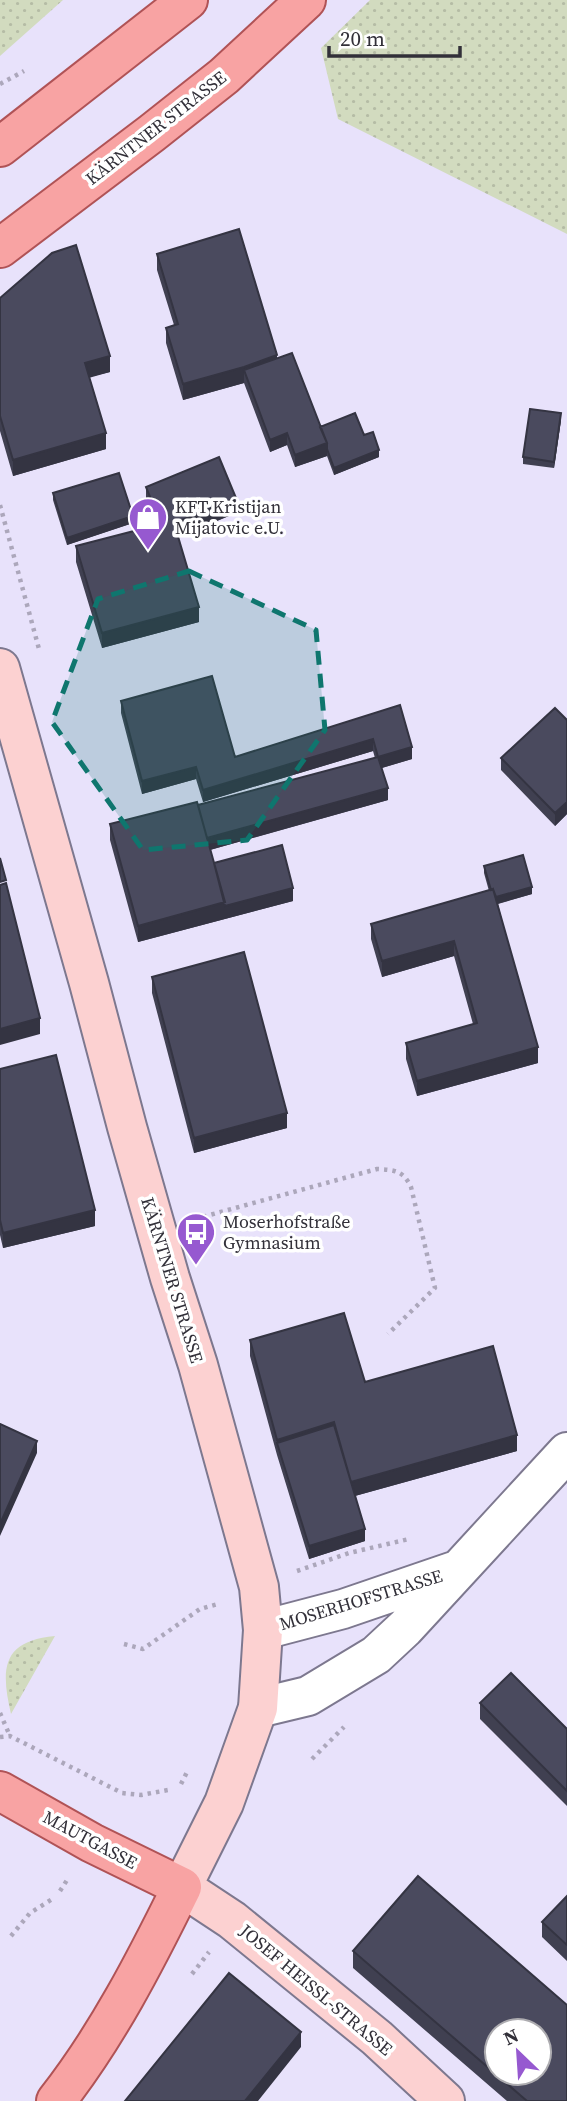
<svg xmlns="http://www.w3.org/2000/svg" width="567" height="2101" font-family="'Source Serif 4',serif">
<defs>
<pattern id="grass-dots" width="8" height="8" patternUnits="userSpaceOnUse" patternTransform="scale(1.75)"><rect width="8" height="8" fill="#d2dbbf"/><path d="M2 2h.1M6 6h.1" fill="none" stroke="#b5bca5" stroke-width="1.8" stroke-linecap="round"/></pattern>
</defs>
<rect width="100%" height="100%" fill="#e8e2fb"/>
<path fill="url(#grass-dots)" d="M0,0H63L0,56Z
M370,0H567V234L338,119L321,48Z
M55,1636L11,1714C0,1667 3,1641 55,1636Z"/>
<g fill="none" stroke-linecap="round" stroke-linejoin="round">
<g stroke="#7d788f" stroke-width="42">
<path id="street" d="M263,1630L343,1609L454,1571
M258,1708L308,1696L376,1655L405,1628L567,1452"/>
</g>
<g stroke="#7d788f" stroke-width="42">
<path id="secondary" d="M0,668L89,983L127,1127L170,1278L198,1365L259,1587L263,1630L258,1708L224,1803L182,1887L232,1920L377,2038L445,2101"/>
</g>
<g stroke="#b05356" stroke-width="42">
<path id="primary" d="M0,147L188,0
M0,248L152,133L224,76L306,0
M0,1791L92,1843L182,1887C145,1962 107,2036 56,2101"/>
</g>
<path stroke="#aca7bb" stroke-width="4.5" stroke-dasharray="3.5 5" stroke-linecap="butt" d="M0,84L24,71
M0,505L39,649
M195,1219L377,1169C394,1170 403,1170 411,1187L435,1288L388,1334
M297,1571L349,1553L409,1539
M124,1644L143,1649L200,1609L218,1604
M0,1713L10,1736
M0,1737L10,1736L122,1793L141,1795L168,1790
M312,1759L344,1727
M181,1784L188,1770
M60,1891L69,1877
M11,1936L30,1913L54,1898
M192,1974L209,1952"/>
<use href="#street" stroke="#fff" stroke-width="38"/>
<use href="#secondary" stroke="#fcd1d1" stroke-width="38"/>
<use href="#primary" stroke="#f8a3a3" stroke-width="38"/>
</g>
<path fill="#404051" d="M157,254L277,358L320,427L364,435L379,457L334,475L327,456L295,467L287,445L270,452L244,383L183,400L166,343V328L174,325L157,270Z
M0,298L110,372L89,377L106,449L13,476L0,431Z
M561,420L554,468L523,464V457Z
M146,487L236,513L178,537L199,622L102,648L76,562V546L156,526L146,503Z
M53,493L133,523L67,545L53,500Z
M121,701L235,757L400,705L412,759L382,768L388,800L210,850L214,863L293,901L138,942L110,840V824L198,805L375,758L373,751L203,802L196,779L142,794L121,713Z
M567,720V814L555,826L501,770V758Z
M484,866L532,894L498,904L538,1063L417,1096L406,1059V1043L473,1024L454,956L382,977L371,939V924L489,891L484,873Z
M152,977L287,1128L194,1153L152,993Z
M0,1069L95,1226L3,1248L0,1235Z
M250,1340L365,1382L517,1451L355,1496L365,1541L309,1559L277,1455L250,1356Z
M480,1703L567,1729V1806L480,1719Z
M567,1896V1961L542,1937V1922Z
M353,1951L567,2101H507L353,1968Z"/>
<path fill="#343442" d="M277,355V371L244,370V383L183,400V384Z
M110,356V372L85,379V363Z
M561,413V420L554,468V462Z
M106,433V449L13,476V460Z
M287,433V445L270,452V440Z
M327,443V456L295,467V455Z
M379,450V457L334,475V468Z
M236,498V513L174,539V523Z
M133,516V523L67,545V538Z
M199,607V622L102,648V633Z
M373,739V751L203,802V790Z
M412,747V759L378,769V757Z
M196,767V779L142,794V781Z
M388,788V800L206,851V839Z
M567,802V814L555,826V813Z
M532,887V894L493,905V898Z
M293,888V901L138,942V926L225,902Z
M454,941V956L382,977V961Z
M40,1018V1034L0,1045V1029Z
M538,1047V1063L417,1096V1081Z
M287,1113V1128L194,1153V1138Z
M95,1210V1226L3,1248V1233Z
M334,1422V1438L277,1443V1440Z
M517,1435V1451L351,1497V1482Z
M37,1441V1453L0,1536V1524Z
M365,1529V1541L309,1559V1546Z
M301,2032V2047L258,2101H245Z"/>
<path fill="#4a4a5e" stroke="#343442" stroke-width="2" fill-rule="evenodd" d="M239,229L277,355L244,367L183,384L166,328L178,324L157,254Z
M76,245L110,356L85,363L106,433L13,460L0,416V298L52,253Z
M292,353L327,443L295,455L287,433L270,440L244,370Z
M530,409L561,413L554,462L523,457Z
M355,413L364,435L373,432L379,450L334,468L327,449V443L320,427Z
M219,457L236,498L174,523L199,607L102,633L76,546L161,524L146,487Z
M119,473L133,516L67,538L53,493Z
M212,676L235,757L400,705L412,747L378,757L373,739L203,790L196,767L142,781L121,701Z
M555,708L567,720V802L555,813L501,758Z
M378,757L388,788L207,838L198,805Z
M197,802L225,902L138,926L110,824Z
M282,845L293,888L225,906L214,863Z
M523,855L532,887L496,897L493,889L491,890L484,866Z
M0,858L6,880L0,882Z
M6,883L40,1018L0,1029V885Z
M493,889L538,1047L417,1081L406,1043L477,1023L454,941L382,961L371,924Z
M244,952L287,1113L194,1138L152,977Z
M56,1055L95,1210L3,1233L0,1220V1069Z
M344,1313L365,1382L493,1346L517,1435L351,1482L334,1422L277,1440L250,1340Z
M0,1424L37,1441L0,1524Z
M334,1425L365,1529L309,1546L277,1443Z
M511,1673L567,1729V1791L480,1703Z
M418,1876L567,2005V2101H527L353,1951ZM497,2031H539V2073H497Z
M567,1896V1945L542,1922Z
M229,1973L301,2032L245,2101H125Z"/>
<path fill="#0f766e" fill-opacity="0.2" stroke="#0f766e" stroke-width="5" stroke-dasharray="14 9" stroke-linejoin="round" d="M189,571L316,630L325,730L247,840L143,850L52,722L98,599Z"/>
<defs>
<g id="shop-pin" transform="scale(2.0125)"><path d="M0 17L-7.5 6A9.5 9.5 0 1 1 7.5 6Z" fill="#9659d0" stroke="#fff"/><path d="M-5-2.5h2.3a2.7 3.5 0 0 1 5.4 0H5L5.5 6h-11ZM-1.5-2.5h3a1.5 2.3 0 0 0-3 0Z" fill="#fff"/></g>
<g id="bus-pin" transform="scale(2.0125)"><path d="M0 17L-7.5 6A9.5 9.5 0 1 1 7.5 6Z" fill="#9659d0" stroke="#fff"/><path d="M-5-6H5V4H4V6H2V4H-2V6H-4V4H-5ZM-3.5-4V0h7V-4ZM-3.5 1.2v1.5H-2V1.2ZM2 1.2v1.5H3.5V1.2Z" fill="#fff"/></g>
</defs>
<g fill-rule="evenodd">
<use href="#shop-pin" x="148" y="517"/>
<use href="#bus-pin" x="196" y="1232"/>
</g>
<g text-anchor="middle" stroke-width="7" stroke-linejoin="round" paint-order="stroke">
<g font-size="18" fill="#323039" stroke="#fff">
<text transform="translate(156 128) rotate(-38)" y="6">KÄRNTNER STRASSE</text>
<text transform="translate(172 1280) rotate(73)" y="6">KÄRNTNER STRASSE</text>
<text transform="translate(361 1600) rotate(-17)" y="6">MOSERHOFSTRASSE</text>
<text transform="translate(90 1840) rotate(28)" y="6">MAUTGASSE</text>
<text transform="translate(316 1990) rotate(40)" y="6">JOSEF HEISSL-STRASSE</text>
</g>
<g font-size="18" fill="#323039" stroke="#fff" text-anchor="start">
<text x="175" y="513">KFT Kristijan<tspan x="175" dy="21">Mijatovic e.U.</tspan></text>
<text x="223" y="1228">Moserhofstraße<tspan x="223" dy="21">Gymnasium</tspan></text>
</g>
</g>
<g transform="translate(518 2052) rotate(335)"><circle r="33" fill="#ffffff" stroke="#adacb0" stroke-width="2"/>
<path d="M0-5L12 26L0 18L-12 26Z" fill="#9659d0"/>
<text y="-10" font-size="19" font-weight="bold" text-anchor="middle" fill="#323039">N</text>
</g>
<path d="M329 46v10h131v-10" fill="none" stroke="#323039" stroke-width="3.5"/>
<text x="340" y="46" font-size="21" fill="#323039" stroke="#ffffff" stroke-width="5" paint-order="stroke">20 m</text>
</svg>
